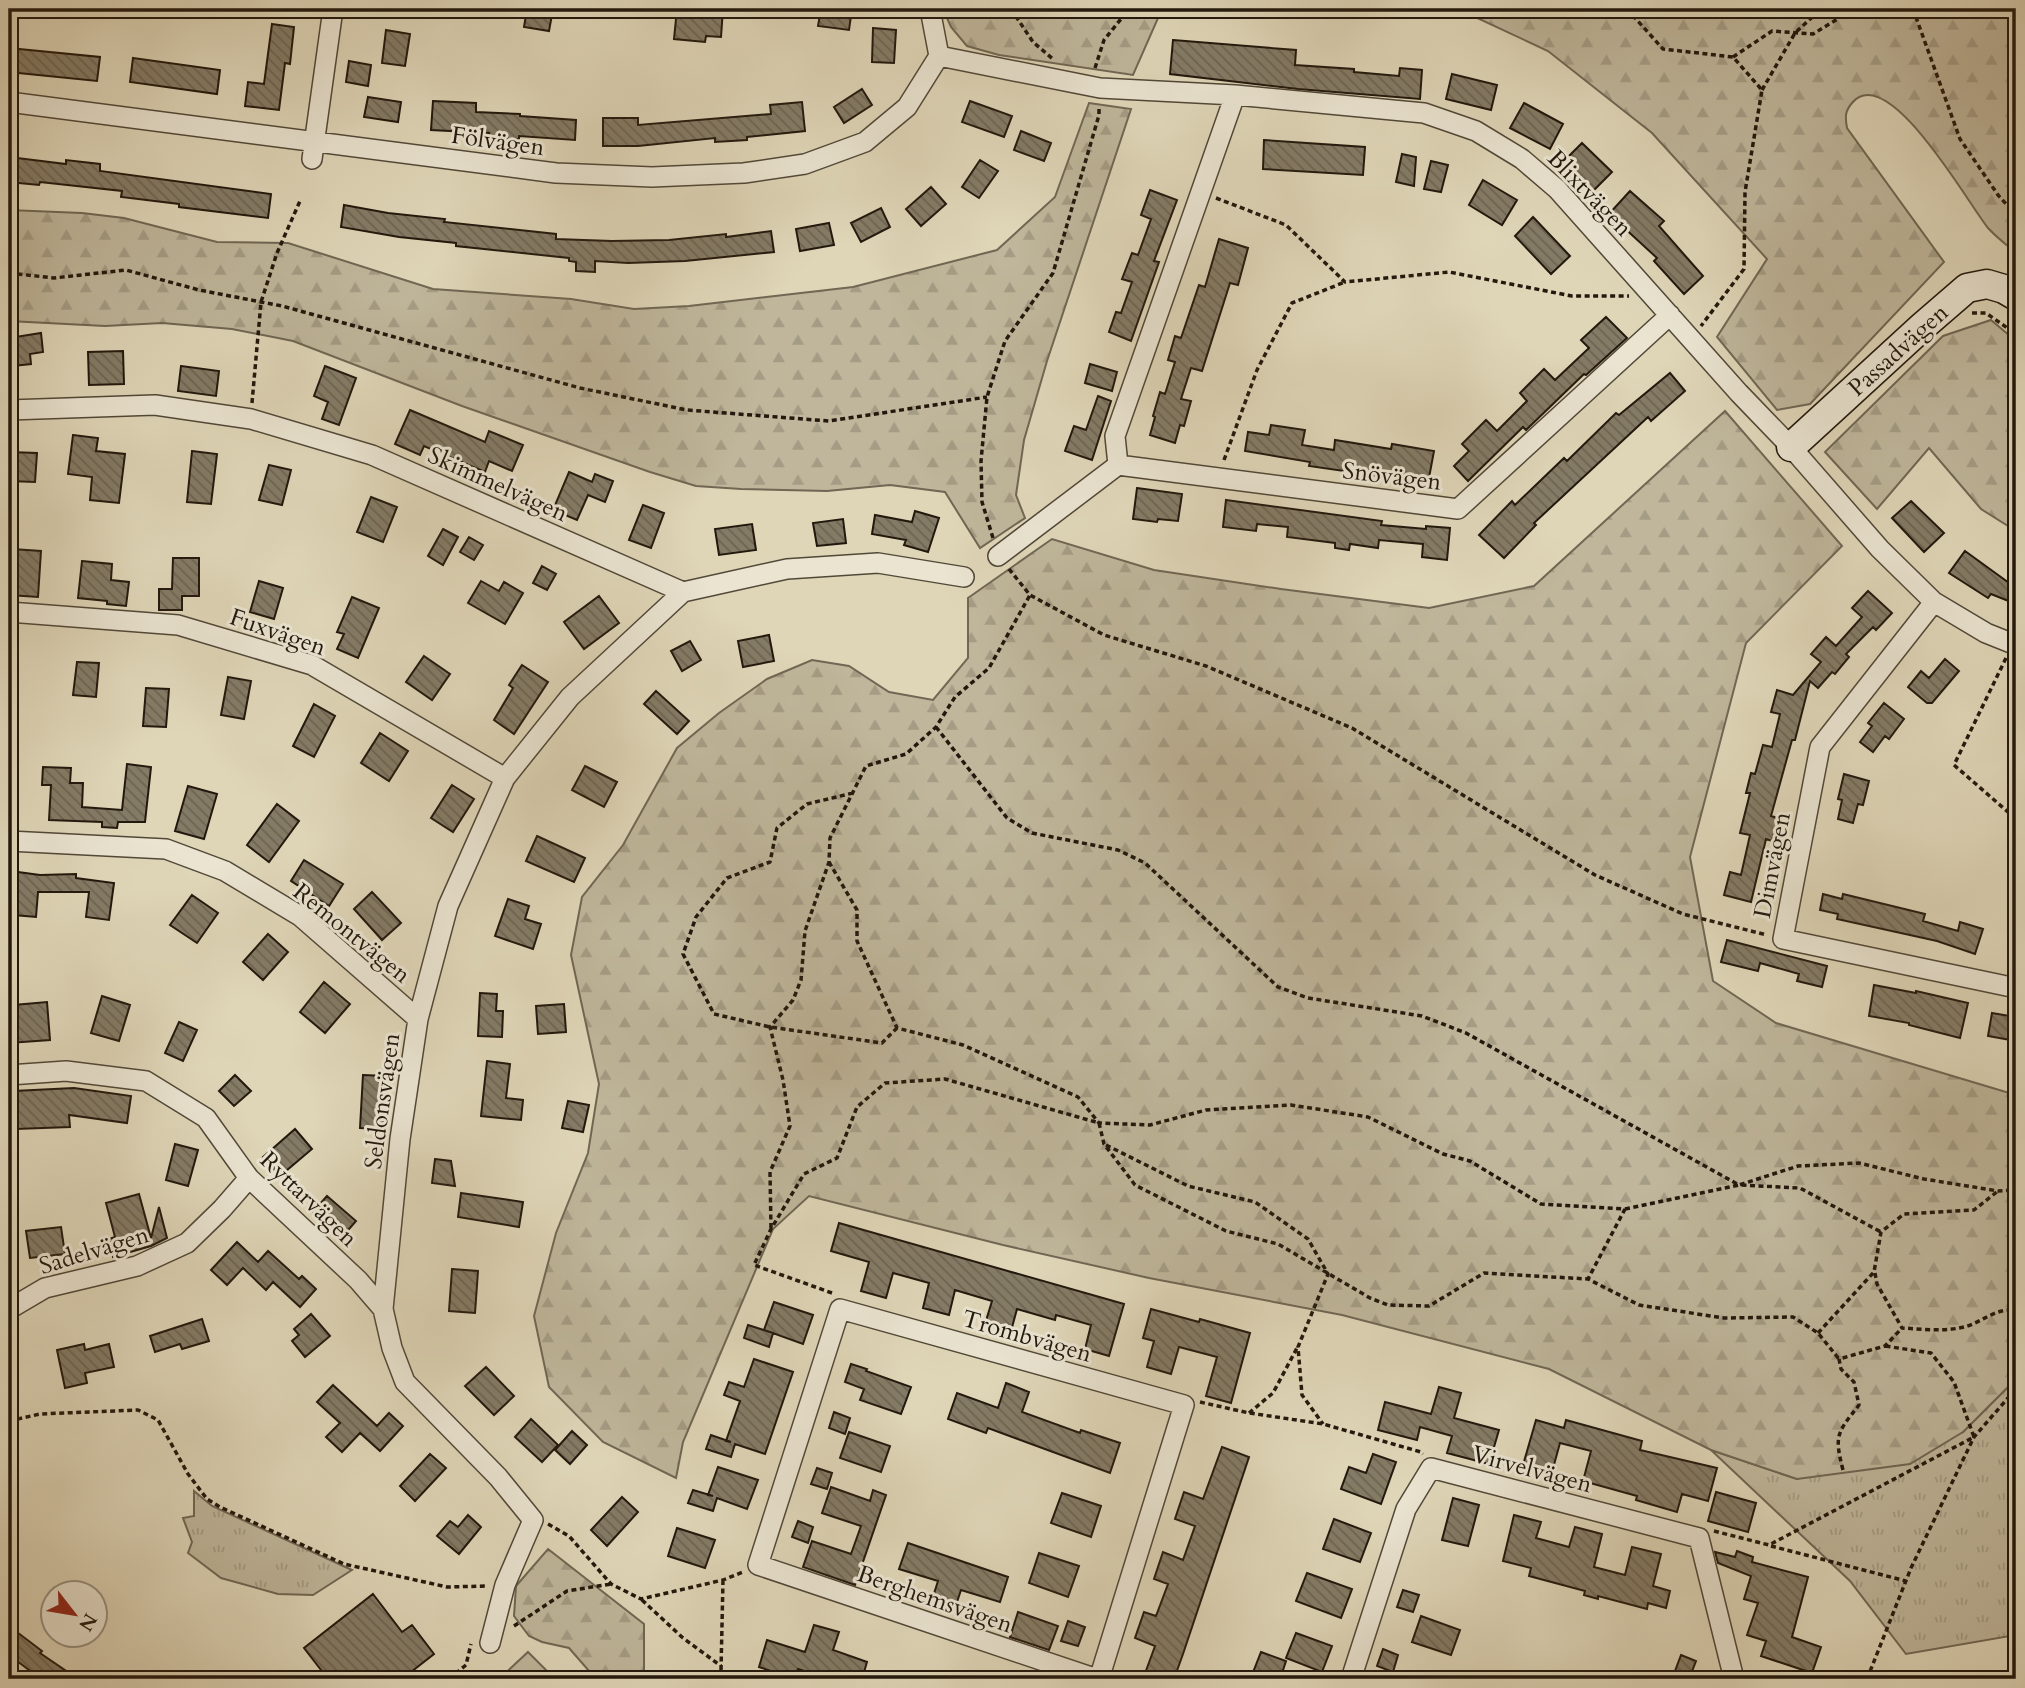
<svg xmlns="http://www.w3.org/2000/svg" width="2025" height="1688" font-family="Cardo,serif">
<defs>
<pattern id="grass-tufts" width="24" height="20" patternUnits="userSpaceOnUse" patternTransform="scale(1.75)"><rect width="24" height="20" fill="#bfb69b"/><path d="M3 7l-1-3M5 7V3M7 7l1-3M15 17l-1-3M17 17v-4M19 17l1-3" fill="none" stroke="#a49c84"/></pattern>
<pattern id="forest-firs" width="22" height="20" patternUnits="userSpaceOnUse" patternTransform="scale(1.75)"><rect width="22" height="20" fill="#bfb69b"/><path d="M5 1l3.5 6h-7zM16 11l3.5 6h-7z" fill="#a49c84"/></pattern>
<pattern id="building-back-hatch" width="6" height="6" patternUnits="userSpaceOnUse" patternTransform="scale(1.75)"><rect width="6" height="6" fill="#847b66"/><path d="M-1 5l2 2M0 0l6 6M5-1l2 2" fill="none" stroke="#6c6452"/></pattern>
</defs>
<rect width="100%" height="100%" fill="#dfd6b8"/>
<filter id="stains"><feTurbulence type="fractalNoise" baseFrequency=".00286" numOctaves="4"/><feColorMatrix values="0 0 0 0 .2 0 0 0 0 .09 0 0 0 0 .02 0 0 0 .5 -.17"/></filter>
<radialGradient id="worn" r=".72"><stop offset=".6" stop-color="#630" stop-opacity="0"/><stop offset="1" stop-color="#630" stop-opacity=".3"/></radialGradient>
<path fill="url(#grass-tufts)" stroke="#706754" stroke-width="2" d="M2016,1379V1635L1906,1654L1850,1581L1711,1450L1797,1479L1963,1432Z
M194,1491L212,1506L352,1570L313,1595L278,1594L221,1578L188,1553L192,1542L183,1518L194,1516Z"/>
<path fill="url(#forest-firs)" stroke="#706754" stroke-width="2" d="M943,9H1162L1133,75L999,55L967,46L951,27Z
M1458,9H2016V253C2007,245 1996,237 1988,228C1969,205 1888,60 1852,103C1845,111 1845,117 1847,128L1944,262L1810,404L1777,410L1717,337L1767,259L1652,133L1548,51Z
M1089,103L1131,109L1047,361L1024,440L1016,495L1025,518L980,548L945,492L890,485L827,491L741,489L696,486L650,472L462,406L293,341L232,329L162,323L105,326L9,321V210L82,213L124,218L217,242L288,243L433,289L571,299L634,309L689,306L853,287L997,250L1055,197Z
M1991,320L2016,341V531L1981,509L1929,448L1877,509L1825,452L1943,336Z
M1725,411L1842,546L1746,643L1690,857L1713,981L1776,1023L2016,1095V1379L1963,1432L1910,1464L1797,1479L1711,1450L1549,1369L1342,1315L1149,1278L1003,1245L809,1196L773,1229L683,1442L676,1478L603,1442L549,1387L534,1316L556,1233L588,1153L599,1084L571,955L582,897L623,845L677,748L719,713L767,679L812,660L849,666L889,692L933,700L968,658V598L1052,539L1154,570L1281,589L1429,608L1534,586Z
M548,1549L644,1624V1679H596L569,1648L542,1642L529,1636L514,1616L516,1586Z"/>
<path fill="#bfb69b" stroke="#706754" stroke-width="2" d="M528,1652L555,1679H499Z"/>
<path fill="url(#building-back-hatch)" stroke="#22180d" stroke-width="2" d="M527,9H553L549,31L524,27Z
M677,9H723L721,37L706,36L705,42L674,39Z
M821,9H852L849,30L818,26Z
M272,24L294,27L290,64L285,63L279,110L245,106L248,82L264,84Z
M873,28L896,30L894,63L872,62Z
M386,30L410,34L405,66L382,63Z
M1173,40L1296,50L1295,65L1354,69V72L1399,76L1400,68L1422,70L1420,99L1298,89L1170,74Z
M9,48L100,57L97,81L9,72Z
M133,58L220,70L217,94L130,82Z
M349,61L371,65L368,86L346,82Z
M1452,74L1497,85L1491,110L1446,99Z
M862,89L872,105L844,123L834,107Z
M368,97L401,102L398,122L364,117Z
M433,101L476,103V112L520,114V116L576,120L575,140L519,136V139L489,138V133L431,130Z
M970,101L1012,116L1004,137L962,122Z
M802,102L805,131L747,137V140L715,142V138L638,146H603V118H638V125L771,114L770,105Z
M1524,103L1563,124L1550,149L1510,128Z
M1021,131L1051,143L1044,161L1014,150Z
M1264,140L1365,147L1363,175L1263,169Z
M1582,143L1612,172L1592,192L1562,163Z
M1402,154L1416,157L1414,186L1396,182Z
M9,157L66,164V160L100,164V171L271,194L268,218L179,207V204L121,197L122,191L40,182L39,185L9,182Z
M980,160L998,171L979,198L962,187Z
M1431,161L1448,165L1441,192L1424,189Z
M1483,180L1517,200L1502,225L1469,205Z
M931,187L946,204L921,226L906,209Z
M1150,190L1177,200L1154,261L1159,262L1131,341L1109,332L1116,312L1121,313L1132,282L1122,279L1132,253L1138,255L1151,219L1141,215Z
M1630,191L1664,221L1659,226L1703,276L1684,294L1654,261L1657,258L1609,214Z
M344,205L388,213L445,219L444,222L556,234V239L612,241L669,240L726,234V237L771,231L774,252L685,261L628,263L595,261V272L576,271V262L569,261V258L456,246V243L399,237L341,227Z
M881,208L890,227L861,242L851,223Z
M1533,217L1570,256L1551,274L1515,236Z
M829,223L834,245L800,251L796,229Z
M1219,239L1248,248L1238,285L1230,283L1202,371L1191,368L1181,399L1191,401L1184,426L1180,425L1175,443L1150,435L1155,417L1153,416L1160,392L1165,394L1175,362L1168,360L1175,336L1181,338L1199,285L1205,287Z
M1606,317L1627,338L1586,375L1584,374L1526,430L1523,427L1468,481L1454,466L1469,451L1462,444L1486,420L1497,431L1527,401L1520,393L1544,369L1555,380L1589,348L1581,340Z
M41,333L43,352L30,354L31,364L13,366L9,338Z
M123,351L124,384L89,385L88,352Z
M1090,364L1117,372L1112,391L1085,383Z
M181,366L219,371L216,396L178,391Z
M325,366L356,378L339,425L322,419L328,402L314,396Z
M1670,373L1685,391L1651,421L1648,417L1534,523L1536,525L1504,558L1479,535L1512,501L1515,505L1564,458L1567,461L1616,413L1619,415Z
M1098,396L1111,401L1092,460L1065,451L1074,426L1086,430Z
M410,410L485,442L489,431L523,445L512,471L489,461L485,472L424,446L420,455L395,444Z
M1271,425L1305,430L1302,445L1334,450L1335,440L1391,449L1392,444L1434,451L1428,483L1309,466L1310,462L1245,451L1248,432L1269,435Z
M73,435L98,438L96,451L125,454L119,503L90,500L92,477L68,474Z
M192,451L217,454L211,504L187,502Z
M9,452L37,453L35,482L9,481Z
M269,465L291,470L282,505L259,500Z
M569,472L592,482L595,474L613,481L605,502L588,495L577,520L553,510Z
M1137,488L1182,494L1178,521L1158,519L1157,522L1133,519Z
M371,497L397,507L383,542L357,532Z
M1226,500L1382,521L1381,525L1426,529V526L1450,528L1447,560L1422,557L1423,544L1379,540L1378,548L1350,544L1349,550L1335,548V543L1287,537L1288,527L1257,524L1256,531L1223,527Z
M1911,501L1944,533L1924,552L1892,518Z
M643,505L664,513L651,548L629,540Z
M915,511L939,518L928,552L904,545L906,540L872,534L875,515L912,522Z
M843,519L846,543L817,546L813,523Z
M752,524L756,550L719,555L715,529Z
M443,529L458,537L443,565L428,556Z
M469,537L483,545L474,560L460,552Z
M12,549L41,551L38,597L9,595Z
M1965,551L2016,588V604L1991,594L1988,598L1949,573Z
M173,558H199V596H182V610H159V589H172Z
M82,561L112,564L111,580L129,582L126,606L107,604V601L78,598Z
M542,566L556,574L547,590L533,583Z
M259,581L283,588L274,619L250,612Z
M481,581L499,591L504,582L523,593L505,624L468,603Z
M1868,591L1892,613L1876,630L1873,627L1846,654L1849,657L1835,674L1832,672L1818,688L1810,681L1795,740H1792L1771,816L1778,818L1772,841L1766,839L1751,902L1724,895L1730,872L1741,875L1750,835L1740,833L1750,793H1746L1751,773L1755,774L1763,745L1772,747L1780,714L1771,712L1777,690L1793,695L1821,662L1811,654L1826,637L1836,646L1862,617L1852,608Z
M599,596L619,623L584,649L564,622Z
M352,597L379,608L358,658L337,649L344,634L337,632Z
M769,635L774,661L743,667L738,641Z
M690,641L701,660L682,671L671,651Z
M424,656L450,674L432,700L406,682Z
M1945,659L1959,671L1932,703H1927L1908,687L1921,671L1929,678Z
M77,662L99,663L96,697L73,695Z
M522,665L548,682L514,734L494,720L513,688L509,685Z
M228,677L251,681L244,719L221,715Z
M146,688L169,689L166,727L143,726Z
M656,691L689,721L677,734L644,704Z
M1884,703L1904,719L1889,739L1885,736L1873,752L1860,742L1872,726L1868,723Z
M314,704L335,716L314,757L293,746Z
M380,733L408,751L389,781L361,763Z
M127,764L151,767L145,822H118L117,828L102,827V822L49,820L51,785H42L43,767L71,768L70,783H83L82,807L122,810Z
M585,766L617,782L604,807L572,790Z
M1844,774L1869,781L1863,805L1858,804L1853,823L1838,819L1842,800L1838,799Z
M452,785L474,799L453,832L431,818Z
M188,786L217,794L204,839L175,831Z
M277,804L299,821L269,862L247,845Z
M537,836L585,858L574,882L526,861Z
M304,860L343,884L329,906L291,881Z
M18,872L40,875L76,874V878L114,883L109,920L86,917L89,892H38L36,917L14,915Z
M372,892L401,923L382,940L354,909Z
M1823,894L1842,899L1843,894L1925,914L1923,921L1958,931L1960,922L1983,929L1975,954L1937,941L1837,919L1838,914L1820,910Z
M192,895L218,913L197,943L170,925Z
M508,899L529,906L525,919L541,924L533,949L495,936Z
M268,934L288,952L263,980L243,962Z
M1727,940L1827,966L1822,987L1797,981L1799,974L1760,963L1758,971L1721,962Z
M324,982L350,1004L325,1033L300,1012Z
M1874,985L1916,993V991L1968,1003L1960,1038L1909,1025V1023L1869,1016Z
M480,993L497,994L496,1011H503L502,1037L478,1036Z
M102,996L130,1005L119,1041L91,1033Z
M47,1002L50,1040L9,1043V1018H14V1005Z
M564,1004L566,1032L538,1034L536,1006Z
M1992,1013L2016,1017V1041L1988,1036Z
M179,1022L197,1030L183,1061L165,1053Z
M487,1061L510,1064L506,1098L523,1100L521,1120L481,1116Z
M235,1075L251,1091L234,1106L219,1091Z
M363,1075L387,1076L384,1129L360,1128Z
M74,1088L131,1096L127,1123L69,1115L70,1127L16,1129L14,1091Z
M568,1101L589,1105L583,1132L562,1128Z
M295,1129L312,1149L280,1176L263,1157Z
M175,1144L198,1150L188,1186L166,1180Z
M435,1159L451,1161L455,1186L432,1183Z
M461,1193L523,1202L519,1227L458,1217Z
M139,1194L151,1238L159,1207L167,1238L151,1246L113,1257L109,1239L115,1237L106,1203Z
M327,1196L356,1221L342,1237L313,1212Z
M839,1223L1124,1304L1109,1356L1085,1349L1091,1325L1056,1315L1055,1320L1017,1309L1011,1331L985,1324L992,1301L955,1290L949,1315L923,1308L929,1283L893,1273L886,1298L861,1291L869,1262L831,1251Z
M61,1227L65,1254L30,1258L26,1231Z
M237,1242L258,1262L268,1251L299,1279L302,1276L316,1289L300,1307L273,1282L266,1290L243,1268L227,1285L211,1270Z
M452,1269L478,1271L475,1313L449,1311Z
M774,1302L813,1315L803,1344L764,1330Z
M1151,1309L1199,1322L1200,1319L1250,1333L1231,1403L1206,1396L1217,1357L1179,1347L1171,1374L1147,1367L1154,1341L1143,1338Z
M311,1314L330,1336L305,1357L292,1341L299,1335L294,1329Z
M202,1319L209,1341L182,1349L180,1344L155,1352L150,1336Z
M748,1325L773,1333L769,1347L744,1338Z
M84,1344L85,1350L109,1344L114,1367L85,1373L87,1383L65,1388L57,1350Z
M754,1359L793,1372L765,1454L735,1444L731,1457L706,1449L711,1435L731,1442L726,1441L740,1401L724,1395L729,1382L744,1387Z
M851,1364L867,1369L866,1371L911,1387L901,1414L860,1400L864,1389L845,1382Z
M486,1367L514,1396L494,1415L465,1386Z
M1006,1383L1029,1392L1022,1412L1080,1433L1081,1430L1120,1443L1110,1473L988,1428L986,1433L948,1419L957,1393L998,1408Z
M333,1385L377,1426L389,1413L403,1426L380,1451L360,1433L342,1452L326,1437L340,1423L317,1402Z
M1439,1387L1461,1393L1454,1418L1499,1430L1489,1464L1447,1453L1452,1436L1420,1427L1417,1440L1378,1430L1385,1402L1431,1414Z
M834,1412L850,1418L845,1434L829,1428Z
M531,1419L558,1445L542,1462L515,1437Z
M1536,1420L1564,1428L1566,1420L1642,1441L1640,1450L1717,1468L1708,1501L1682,1494L1677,1512L1636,1500L1637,1496L1583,1481L1591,1451L1560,1443L1552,1472L1523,1465Z
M572,1431L587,1445L570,1464L555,1450Z
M849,1432L890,1446L881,1472L840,1458Z
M1222,1447L1249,1457L1183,1654L1174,1679H1143L1155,1646L1135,1638L1144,1612L1156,1616L1168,1584L1154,1579L1163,1552L1183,1560L1195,1526L1175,1519L1184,1492L1203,1499Z
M430,1454L446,1468L415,1501L400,1486Z
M1373,1454L1396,1462L1381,1504L1341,1489L1349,1467L1366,1473Z
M718,1467L758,1480L747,1509L717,1498L713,1511L688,1503L693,1490L713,1496L708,1495Z
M817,1468L832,1473L827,1489L811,1484Z
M831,1487L870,1501L873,1490L886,1495L855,1585L803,1567L812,1541L851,1554L861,1526L822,1513Z
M1716,1492L1756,1503L1748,1532L1708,1521Z
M1062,1493L1101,1506L1091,1537L1051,1523Z
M622,1497L638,1512L607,1546L591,1530Z
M1453,1498L1479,1505L1468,1546L1442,1540Z
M468,1515L481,1527L459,1554L437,1536L450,1521L458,1527Z
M1514,1515L1541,1522L1536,1538L1569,1547L1575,1527L1602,1534L1594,1567L1625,1575L1632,1547L1661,1554L1653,1586L1670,1591L1666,1608L1648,1603L1647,1609L1598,1596V1599L1584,1595L1585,1591L1529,1576L1531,1568L1503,1561Z
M1334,1519L1371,1533L1360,1562L1323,1549Z
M798,1521L813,1527L808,1543L792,1537Z
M677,1528L715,1540L705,1568L668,1556Z
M908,1543L1008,1577L1000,1602L961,1590L954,1611L931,1603L938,1581L899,1569Z
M1737,1551L1753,1557L1752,1562L1808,1577L1792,1637L1821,1647L1812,1673L1761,1656L1766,1641L1747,1635L1758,1603L1744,1599L1751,1576L1718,1563L1715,1552L1735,1557Z
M1039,1553L1079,1566L1068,1597L1029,1583Z
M1307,1573L1352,1589L1341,1618L1296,1601Z
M1403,1590L1419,1595L1413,1612L1397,1607Z
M373,1594L402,1632L412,1625L434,1654L402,1679H328L304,1648Z
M1018,1612L1058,1626L1049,1650L1010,1637Z
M1421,1616L1460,1630L1451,1655L1412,1642Z
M1068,1621L1085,1627L1078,1646L1061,1641Z
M814,1625L839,1632L833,1650L867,1662L862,1679H830L798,1669L795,1679L759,1667L767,1640L805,1652Z
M9,1626L42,1651L40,1653L78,1679H41L9,1655Z
M1296,1633L1332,1646L1322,1672L1286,1658Z
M1383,1649L1398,1655L1393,1672L1377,1666Z
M1261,1652L1286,1661L1280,1679H1263L1252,1675Z
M1681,1655L1696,1661L1689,1679H1672Z"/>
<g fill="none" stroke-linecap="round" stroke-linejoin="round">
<g stroke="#514838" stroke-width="22">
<path id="street" d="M930,9L939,56
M939,56L1100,88L1235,95L1424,113L1476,131L1522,159L1557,189L1739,393L1791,447L1880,549L1934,602L1986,633L2016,645
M1235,95L1115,436L1118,465L1458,509L1670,315
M9,102L556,173L652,177L744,173L805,164L865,142L907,107L939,56
M312,159L333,9
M9,410L155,405L251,419L372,455L683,592L787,569L878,563L964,577
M998,556L1118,465
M1934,602L1820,747L1783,939L2016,988
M9,612L178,625L312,665L505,778
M9,841L166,849L225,871L300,916L418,1019
M9,1075L66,1071L146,1081L206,1118L249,1178L358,1280L383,1309
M11,1308L45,1288L137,1266L187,1243L222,1209L249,1178
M490,1643L505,1585L533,1520L498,1477L405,1382L392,1348L383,1309L400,1139L418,1019L448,906L505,778L570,697L683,592
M1097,1679L758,1565L840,1309L1184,1405L1099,1679
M1351,1679L1406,1509L1431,1468L1699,1538L1734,1679"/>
</g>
<g stroke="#22180d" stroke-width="31">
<path id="secondary" d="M1791,447L1923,326L1967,288L1987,284L2004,289L2016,296"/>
</g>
<path stroke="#22180d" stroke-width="3.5" stroke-dasharray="5 3.5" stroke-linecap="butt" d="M1011,9L1033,42L1054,60
M1627,9L1663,49L1733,57L1762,90L1745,192L1744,269L1701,326
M1913,9L1960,139L1998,195L2016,215
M1733,57L1772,31L1813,34L1854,9
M1095,68L1104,40L1129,9
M1762,90L1795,33L1821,9
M1216,198L1286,225L1345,282L1449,272L1572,296H1629
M9,273L54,278L126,270L199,290L282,306L580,388L687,410L829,421L987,397
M1972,313H1986L2016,334
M252,403L261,302L277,253L300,201
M1224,460L1257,370L1292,303L1345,282
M993,538L982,502L981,461L987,397L1005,341L1053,273L1099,115V107
M1009,569L1030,595L1104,635L1206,666L1352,728L1595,875L1683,914L1767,935
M2006,658L1954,765L2016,819
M936,727L1007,818L1032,833L1118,850L1145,863L1278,987L1308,998L1422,1016L1466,1033L1739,1185L1798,1166L1859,1163L1924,1179L1998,1191L2016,1190
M853,793L807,804L777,828L770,862L727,878L696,917L683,954L714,1014L770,1027L882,1043L897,1028
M829,862L857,910V941L897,1028L963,1045L1078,1097L1099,1123L1150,1125L1206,1110L1291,1105L1368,1117L1443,1154L1470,1161L1541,1204L1625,1209L1588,1279
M1106,1145L1188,1186L1255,1202L1308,1239L1328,1274L1298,1347L1302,1395L1323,1424
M1625,1209L1739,1185L1800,1188L1881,1232
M771,1228L770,1172L790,1126L783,1080L770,1027L793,1000L801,980L805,931L829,862L830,838L866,766L906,754L936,727L955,697L989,668L1030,595
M1875,1273L1877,1284L1902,1328C1922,1329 1944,1332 1964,1327C1981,1323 1998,1306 2016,1311
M832,1293L754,1265L771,1229L804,1174L837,1158L857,1107L885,1083L945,1079L1099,1123L1104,1144L1135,1185L1226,1231L1278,1244L1370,1298L1388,1305L1429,1306L1484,1273L1588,1279L1639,1305L1724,1318L1793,1317L1818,1333L1839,1359
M14,1324L17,1339L15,1419
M1818,1333L1874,1272L1881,1232L1904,1214L1974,1210L1998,1191
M1200,1402L1249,1413L1323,1424L1421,1452L1423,1454
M1249,1413L1273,1393L1297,1348
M9,1421L40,1414L138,1410L158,1420L188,1474L207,1499L220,1507L344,1564L447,1587L488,1586
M1843,1470C1834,1435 1837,1433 1859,1405L1854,1382L1841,1369L1839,1359L1885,1346L1902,1328
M548,1524L569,1536L611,1584L641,1599L723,1580L743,1572
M1714,1531L1769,1545L1974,1437L1954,1382L1931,1353L1885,1346
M1771,1546L1906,1581
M723,1580L721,1670L728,1679
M642,1600L683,1638L721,1666
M514,1626L567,1591L611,1584
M449,1679L466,1665L471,1644
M1867,1679L1911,1568L1974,1437L2008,1398L2016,1394"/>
<use href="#street" stroke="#eae4d1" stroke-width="19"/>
<use href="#secondary" stroke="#eae4d1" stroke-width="28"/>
</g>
<g text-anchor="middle" stroke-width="6" stroke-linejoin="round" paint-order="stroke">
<g font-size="24" fill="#22180d" stroke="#eae4d1">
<text transform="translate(498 141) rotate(8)" y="8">Fölvägen</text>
<text transform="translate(1590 193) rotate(46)" y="8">Blixtvägen</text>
<text transform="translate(1898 350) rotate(-42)" y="8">Passadvägen</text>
<text transform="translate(1392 476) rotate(7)" y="8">Snövägen</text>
<text transform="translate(498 484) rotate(24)" y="8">Skimmelvägen</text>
<text transform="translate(278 632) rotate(19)" y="8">Fuxvägen</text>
<text transform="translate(1772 865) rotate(-79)" y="8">Dimvägen</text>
<text transform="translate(352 933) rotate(39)" y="8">Remontvägen</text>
<text transform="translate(382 1101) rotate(-82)" y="8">Seldonsvägen</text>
<text transform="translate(309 1199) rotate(44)" y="8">Ryttarvägen</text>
<text transform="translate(94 1250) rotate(-17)" y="8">Sadelvägen</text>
<text transform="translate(1027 1336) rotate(16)" y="8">Trombvägen</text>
<text transform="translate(1532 1469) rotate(15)" y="8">Virvelvägen</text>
<text transform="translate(935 1599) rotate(19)" y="8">Berghemsvägen</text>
</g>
</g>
<rect width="2025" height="1688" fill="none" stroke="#dfd6b8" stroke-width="35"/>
<rect x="10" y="10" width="2004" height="1667" fill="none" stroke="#22180d" stroke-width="3.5"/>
<rect x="18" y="18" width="1990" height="1653" fill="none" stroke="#22180d" stroke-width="2"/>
<g transform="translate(74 1614) rotate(121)"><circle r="33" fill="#eae4d1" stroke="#9a9283" stroke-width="2"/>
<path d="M0-5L12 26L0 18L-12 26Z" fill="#8f2418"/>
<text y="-10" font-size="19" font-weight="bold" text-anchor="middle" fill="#22180d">N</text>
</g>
<rect width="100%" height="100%" filter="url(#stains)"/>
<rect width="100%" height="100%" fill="url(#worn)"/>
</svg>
